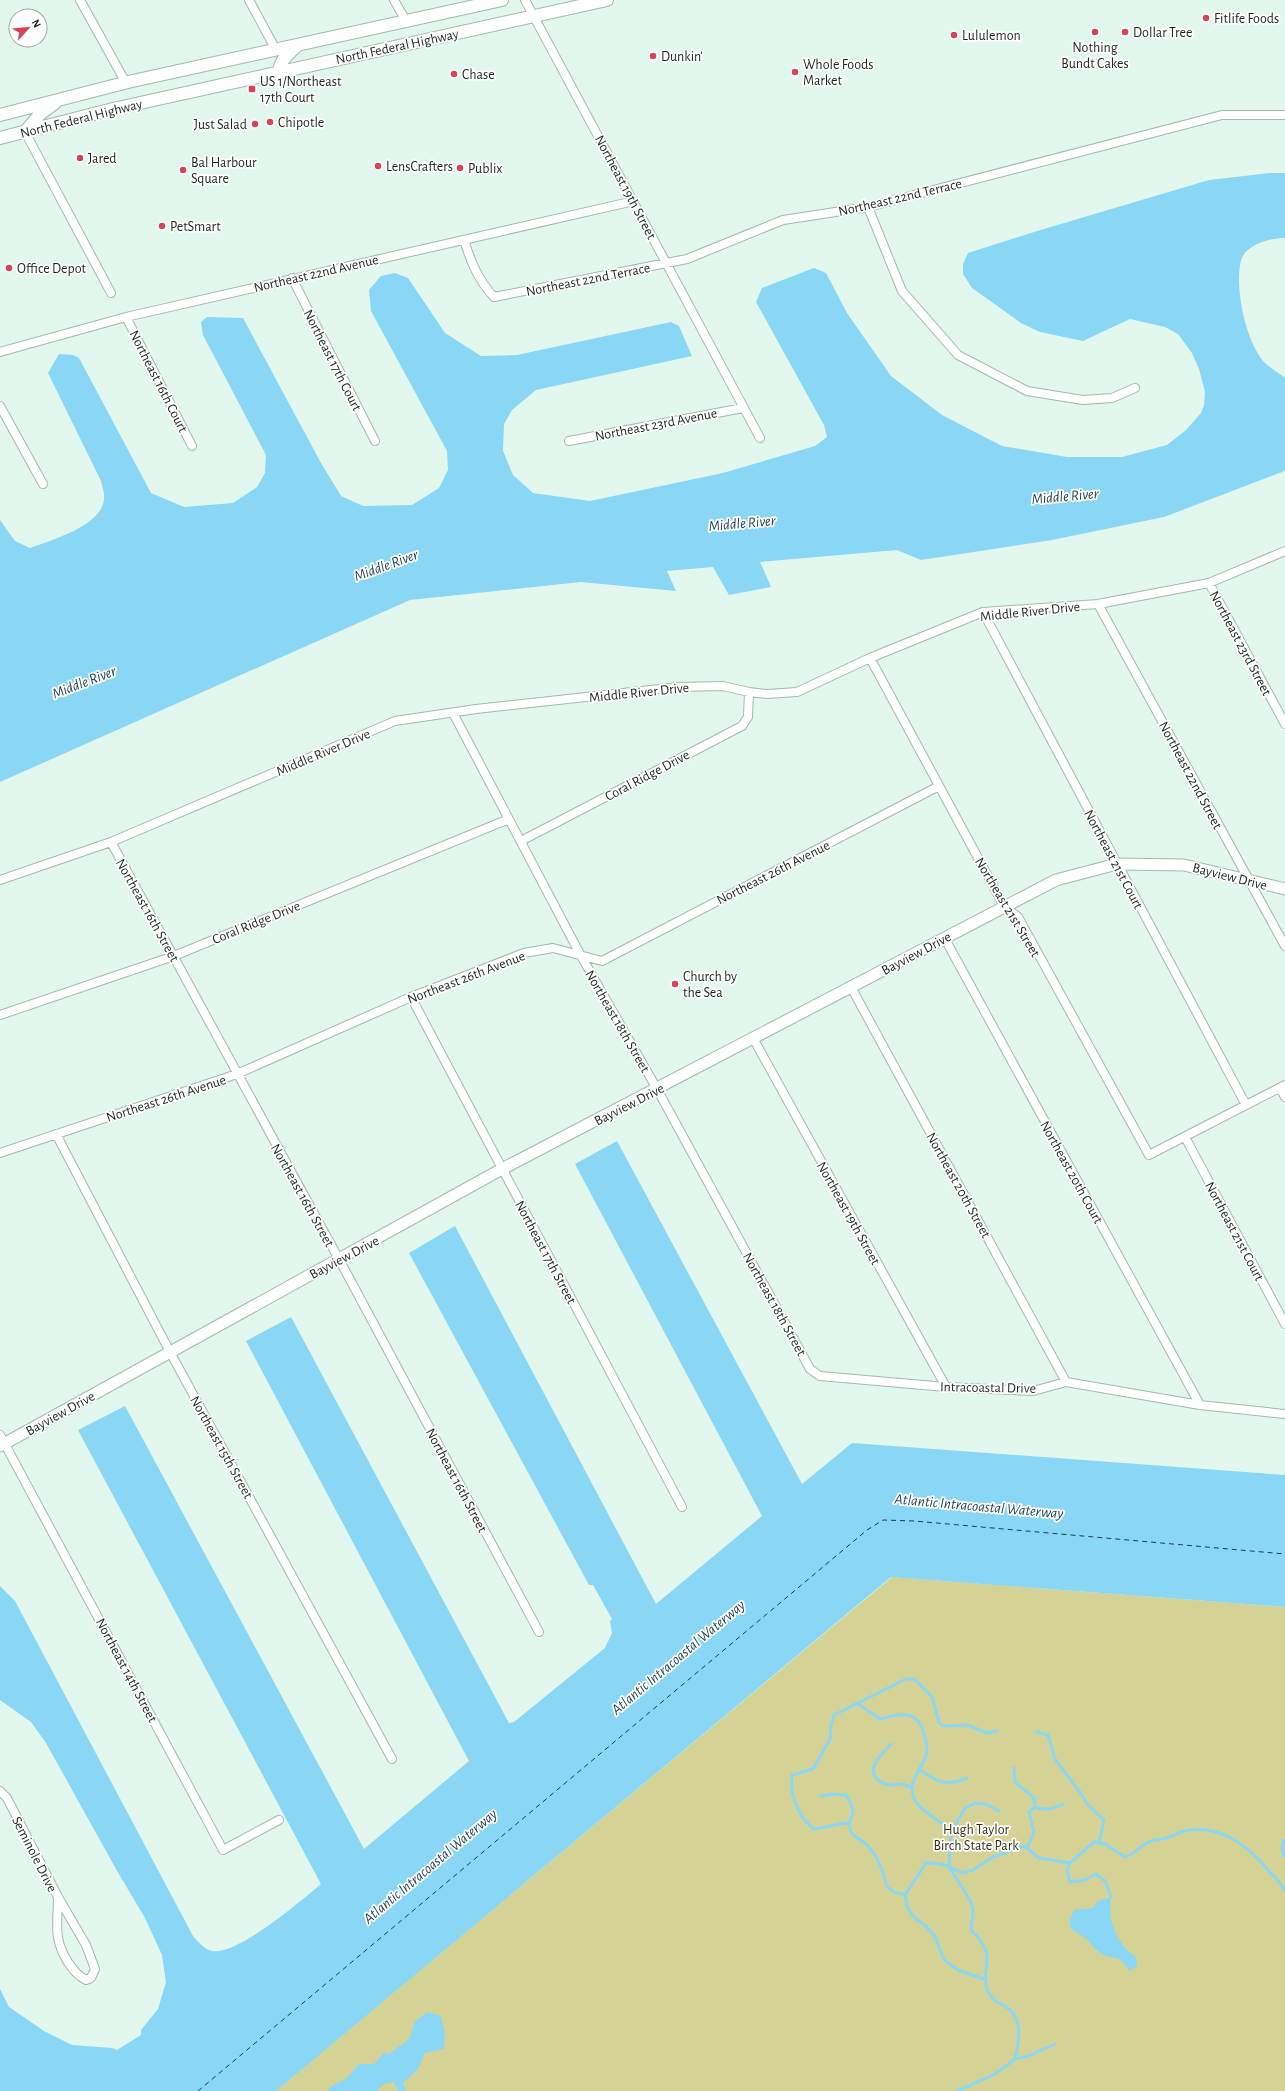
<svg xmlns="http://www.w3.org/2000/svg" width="1285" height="2091" font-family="'Alegreya Sans',sans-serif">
<rect width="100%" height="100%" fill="#e2f7ed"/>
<path fill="#d5d295" d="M892,1577L1285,1607V2091H275Z"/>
<path fill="#89d7f4" d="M1270,173H1285V238C1271,238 1245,244 1241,261C1234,287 1246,343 1265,363C1271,369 1279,373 1285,378V470L1282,472L1164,517L1052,540L921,560L897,550L760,562L771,587L729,595L713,567L667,571L676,591L581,582L410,600L0,782V520L15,541L30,548C50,541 103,525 104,499C105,494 102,486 101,481L48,373L59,354L73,355L79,358L151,493L184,507L233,503L257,487L265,473L266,455L203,335L201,322L207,317L243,318L321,463L341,496L363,506L412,505L439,488L448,470L447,451L371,311L369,290L381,276L395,273L408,278L445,333L481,356L517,355L671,322L679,326L692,356L536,390L512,410L504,424L503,451L513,475L533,493L590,501L723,473L815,446L827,437L824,425L756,302L762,288L814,268L826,273L847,313L891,376L942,415L1002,446L1067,457H1122L1167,445L1186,430L1201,413L1204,405L1205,392L1199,369L1192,353L1178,334L1165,327L1130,319L1083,341L1040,332L1021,323L972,288L963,274V264L968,253L1034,232L1209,180Z
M617,1141L802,1484L852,1443L1285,1475V1607L891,1577L276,2091H0V1989L9,2007L44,2031L72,2045L112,2048L117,2050L141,2035V2030L158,2009L166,1982L162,1955L145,1918L116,1869L46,1743L31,1722L0,1700V1586L15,1601L193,1936C198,1942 204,1949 212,1951C237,1956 302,1900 321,1884L78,1430L125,1406L364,1849L469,1761L246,1341L291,1317L509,1723L514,1722L605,1648L612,1633L610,1621L612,1619L593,1585H589L409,1253L455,1226L656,1604L762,1516L575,1164Z
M1111,1897C1107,1919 1117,1945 1136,1957L1137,1966L1130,1971L1120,1959L1105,1956L1094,1948L1087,1939L1070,1928V1919L1074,1910L1093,1908L1098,1901Z
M427,2012L441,2016L445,2034L444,2049L425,2053L418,2069L403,2083L406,2091H398L394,2082L384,2084L377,2091H328L330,2087L347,2078L359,2064H374L384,2053L389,2054L409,2039L415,2022Z"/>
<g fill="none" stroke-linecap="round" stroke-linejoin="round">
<path stroke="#89d7f4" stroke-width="3" d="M857,1703L880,1719C901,1714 917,1708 924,1734C926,1740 928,1749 926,1755C922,1769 909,1779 913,1795C917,1812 940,1817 951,1833
M1037,1732L1048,1735L1055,1759L1082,1795L1087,1804L1104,1820L1099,1843
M891,1744C878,1757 860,1776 888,1785C892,1786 897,1784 901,1784C905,1784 909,1787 913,1788
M1014,1768L1015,1782L1034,1798L1035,1807
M919,1769C937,1782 945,1787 967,1778
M821,1796L834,1794L846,1795C853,1805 855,1812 849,1823
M999,1811L986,1804L976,1803L965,1808L951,1833L949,1867L970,1900L973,1909L971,1930C978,1937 988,1948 987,1959C987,1971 983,1977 987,1989C993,2004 1000,2002 1009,2009C1023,2021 1019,2043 1015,2059
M1284,1840L1282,1849L1285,1857
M1027,1848L1034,1832L1029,1812L1035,1807C1046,1811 1053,1809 1063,1804
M1070,1863L1067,1871L1070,1882L1085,1880L1096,1874L1105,1881L1111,1897
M905,1895L894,1892L887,1887C884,1873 877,1854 866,1844C858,1836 850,1839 849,1823C836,1823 827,1828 814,1829C799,1818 789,1795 792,1775L813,1769L830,1739L831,1725L834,1715L906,1679H914L932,1697L939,1722L943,1726L968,1725L987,1733L997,1731
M905,1895L926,1863C942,1862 949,1867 962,1873L973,1870L993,1857L1024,1846L1039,1858L1070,1863L1094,1842L1105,1844L1125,1857C1137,1853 1142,1844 1151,1841C1156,1839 1162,1840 1166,1838C1171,1837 1176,1834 1181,1832C1216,1822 1247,1844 1268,1870C1275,1878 1281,1881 1285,1891
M905,1895L908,1909L915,1918L927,1927L935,1937L944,1960L958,1970L984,1979
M957,2091L995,2074L1015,2059L1028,2056L1055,2044"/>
<path stroke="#1a3e4b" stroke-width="1" stroke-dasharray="5 4" stroke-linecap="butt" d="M198,2091L867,1530L883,1520L914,1521L1285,1554"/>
<g stroke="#a3b8ae" stroke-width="10">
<path id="street" d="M80,0L126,83
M249,0L276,50
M394,0L406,21
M525,0L760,438
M25,132L111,293
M868,207L902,291L958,355L1027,391L1083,400L1112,398L1135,388
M464,240C471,262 478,280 494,297L687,259L783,220L868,207L1222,115H1285
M292,278L375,441
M126,317L192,446
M0,352L126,317L634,201
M0,406L43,484
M569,441L743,408
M1209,583L1285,724
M1098,604L1285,946
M983,612L1246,1105
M870,658L1004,906L1018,917L1149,1155L1285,1085
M453,713L580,954L657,1089L810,1369L820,1376L946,1387L1033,1391L1066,1382L1200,1405L1285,1414
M521,841L742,726L748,717L749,692
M111,842L347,1274L539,1632
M0,880L111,842L395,721L476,709L678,687L723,686L749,692L767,694L797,692L870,658L983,612L1098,604L1209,583L1285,551
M945,939L1200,1405
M851,987L1066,1382
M411,997L682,1507
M0,1015L174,956L509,819
M753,1038L946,1387
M1280,1088L1285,1097
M56,1134L170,1352L392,1759
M1185,1137L1285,1324
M0,1153L237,1074L411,997L524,953L553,948L602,961L939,786
M0,1435L223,1850L279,1820
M0,1791L7,1798L58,1897L86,1945L95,1969L91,1978L86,1980C72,1973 61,1953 58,1938C56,1925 58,1910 58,1897"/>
</g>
<g stroke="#a3b8ae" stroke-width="13">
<path id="secondary" d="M0,1446L502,1169L1056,880L1117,864L1184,865L1285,889"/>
</g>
<g stroke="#a3b8ae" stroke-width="14">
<path id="primary" d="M279,72C280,60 288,54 297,46
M0,115L128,82L502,0
M25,132L40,114L55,103
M0,138L113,109L607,0"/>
</g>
<use href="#street" stroke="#fff" stroke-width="8"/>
<use href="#secondary" stroke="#fff" stroke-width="11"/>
<use href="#primary" stroke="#fff" stroke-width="12"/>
</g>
<g fill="#d54455" stroke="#fff" stroke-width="1.5">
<circle cx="1206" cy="18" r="4"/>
<circle cx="1095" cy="32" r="4"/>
<circle cx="1125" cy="32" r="4"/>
<circle cx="954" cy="35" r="4"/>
<circle cx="653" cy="56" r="4"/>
<circle cx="795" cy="72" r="4"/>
<circle cx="454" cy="74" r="4"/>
<rect x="248" y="85" width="8" height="8" rx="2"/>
<circle cx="270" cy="122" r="4"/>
<circle cx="255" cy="124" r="4"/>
<circle cx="80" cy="158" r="4"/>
<circle cx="378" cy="166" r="4"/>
<circle cx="460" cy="168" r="4"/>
<circle cx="183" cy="170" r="4"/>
<circle cx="162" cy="226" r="4"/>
<circle cx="9" cy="268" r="4"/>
<circle cx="675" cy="984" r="4"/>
</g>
<g text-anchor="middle" stroke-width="3.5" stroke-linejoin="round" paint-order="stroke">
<g font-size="14" fill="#1d2521" stroke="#fff" text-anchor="start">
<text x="1214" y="23">Fitlife Foods</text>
<text x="1133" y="37">Dollar Tree</text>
<text x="962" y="40">Lululemon</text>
<text x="1095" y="52" text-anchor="middle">Nothing<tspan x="1095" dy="16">Bundt Cakes</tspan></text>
<text x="661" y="61">Dunkin'</text>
<text x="803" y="69">Whole Foods<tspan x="803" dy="16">Market</tspan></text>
<text x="462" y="79">Chase</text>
<text x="260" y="86">US 1/Northeast<tspan x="260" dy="16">17th Court</tspan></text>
<text x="278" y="127">Chipotle</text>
<text x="247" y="129" text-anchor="end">Just Salad</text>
<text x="88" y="163">Jared</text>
<text x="191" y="167">Bal Harbour<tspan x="191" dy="16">Square</tspan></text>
<text x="386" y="171">LensCrafters</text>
<text x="468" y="173">Publix</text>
<text x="170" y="231">PetSmart</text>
<text x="17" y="273">Office Depot</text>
<text x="683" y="981">Church by<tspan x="683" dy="16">the Sea</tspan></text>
</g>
<g font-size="14" fill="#1d2521" stroke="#fff">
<text transform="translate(397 46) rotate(-12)" y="5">North Federal Highway</text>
<text transform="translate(81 118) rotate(-14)" y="5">North Federal Highway</text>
<text transform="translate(626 187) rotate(62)" y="5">Northeast 19th Street</text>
<text transform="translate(900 197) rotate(-13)" y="5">Northeast 22nd Terrace</text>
<text transform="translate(316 273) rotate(-13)" y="5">Northeast 22nd Avenue</text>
<text transform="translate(588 279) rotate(-11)" y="5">Northeast 22nd Terrace</text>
<text transform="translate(333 360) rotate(63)" y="5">Northeast 17th Court</text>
<text transform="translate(159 381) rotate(63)" y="5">Northeast 16th Court</text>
<text transform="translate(656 424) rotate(-11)" y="5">Northeast 23rd Avenue</text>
<text transform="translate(1030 611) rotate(-6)" y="5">Middle River Drive</text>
<text transform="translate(1241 643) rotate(62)" y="5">Northeast 23rd Street</text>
<text transform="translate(639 692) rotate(-6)" y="5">Middle River Drive</text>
<text transform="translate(323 752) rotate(-23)" y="5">Middle River Drive</text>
<text transform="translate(647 775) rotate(-28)" y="5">Coral Ridge Drive</text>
<text transform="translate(1191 775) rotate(62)" y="5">Northeast 22nd Street</text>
<text transform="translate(1114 859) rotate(62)" y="5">Northeast 21st Court</text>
<text transform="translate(773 872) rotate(-27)" y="5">Northeast 26th Avenue</text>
<text transform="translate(1230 876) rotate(14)" y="5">Bayview Drive</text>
<text transform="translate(1008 907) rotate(59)" y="5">Northeast 21st Street</text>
<text transform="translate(148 910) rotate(61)" y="5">Northeast 16th Street</text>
<text transform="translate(256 922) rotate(-22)" y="5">Coral Ridge Drive</text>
<text transform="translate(916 953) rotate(-28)" y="5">Bayview Drive</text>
<text transform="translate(466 977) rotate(-21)" y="5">Northeast 26th Avenue</text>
<text transform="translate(618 1021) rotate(60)" y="5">Northeast 18th Street</text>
<text transform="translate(166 1098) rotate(-18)" y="5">Northeast 26th Avenue</text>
<text transform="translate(629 1104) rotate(-27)" y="5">Bayview Drive</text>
<text transform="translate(1072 1172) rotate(61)" y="5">Northeast 20th Court</text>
<text transform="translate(959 1185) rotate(61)" y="5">Northeast 20th Street</text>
<text transform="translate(303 1195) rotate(61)" y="5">Northeast 16th Street</text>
<text transform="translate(849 1213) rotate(61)" y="5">Northeast 19th Street</text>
<text transform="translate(1235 1231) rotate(62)" y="5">Northeast 21st Court</text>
<text transform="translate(546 1252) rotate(62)" y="5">Northeast 17th Street</text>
<text transform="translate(344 1257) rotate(-28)" y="5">Bayview Drive</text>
<text transform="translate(775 1304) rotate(61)" y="5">Northeast 18th Street</text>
<text transform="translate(988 1387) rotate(1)" y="5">Intracoastal Drive</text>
<text transform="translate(60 1413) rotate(-29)" y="5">Bayview Drive</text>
<text transform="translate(222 1447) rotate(61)" y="5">Northeast 15th Street</text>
<text transform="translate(457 1480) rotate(62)" y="5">Northeast 16th Street</text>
<text transform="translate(127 1670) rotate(62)" y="5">Northeast 14th Street</text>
<text transform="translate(35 1854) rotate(63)" y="5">Seminole Drive</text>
</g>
<g font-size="14" fill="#343214" stroke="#fff">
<text x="976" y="1834">Hugh Taylor<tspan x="976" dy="16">Birch State Park</tspan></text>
</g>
<g font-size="15" font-style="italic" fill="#1a3e4b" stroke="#fff">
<text transform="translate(1065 496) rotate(-5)" y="5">Middle River</text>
<text transform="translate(742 523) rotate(-5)" y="5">Middle River</text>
<text transform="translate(386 565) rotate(-20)" y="5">Middle River</text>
<text transform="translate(84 682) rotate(-21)" y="5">Middle River</text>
<text transform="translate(979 1506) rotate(5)" y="5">Atlantic Intracoastal Waterway</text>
<text transform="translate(678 1657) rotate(-40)" y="5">Atlantic Intracoastal Waterway</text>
<text transform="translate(430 1866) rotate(-40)" y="5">Atlantic Intracoastal Waterway</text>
</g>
</g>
<g transform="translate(28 28) rotate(63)"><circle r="19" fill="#ffffff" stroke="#a5a8a6"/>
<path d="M0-3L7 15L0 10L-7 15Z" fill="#d54455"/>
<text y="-6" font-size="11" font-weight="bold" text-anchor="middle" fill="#1d2521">N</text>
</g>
</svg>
